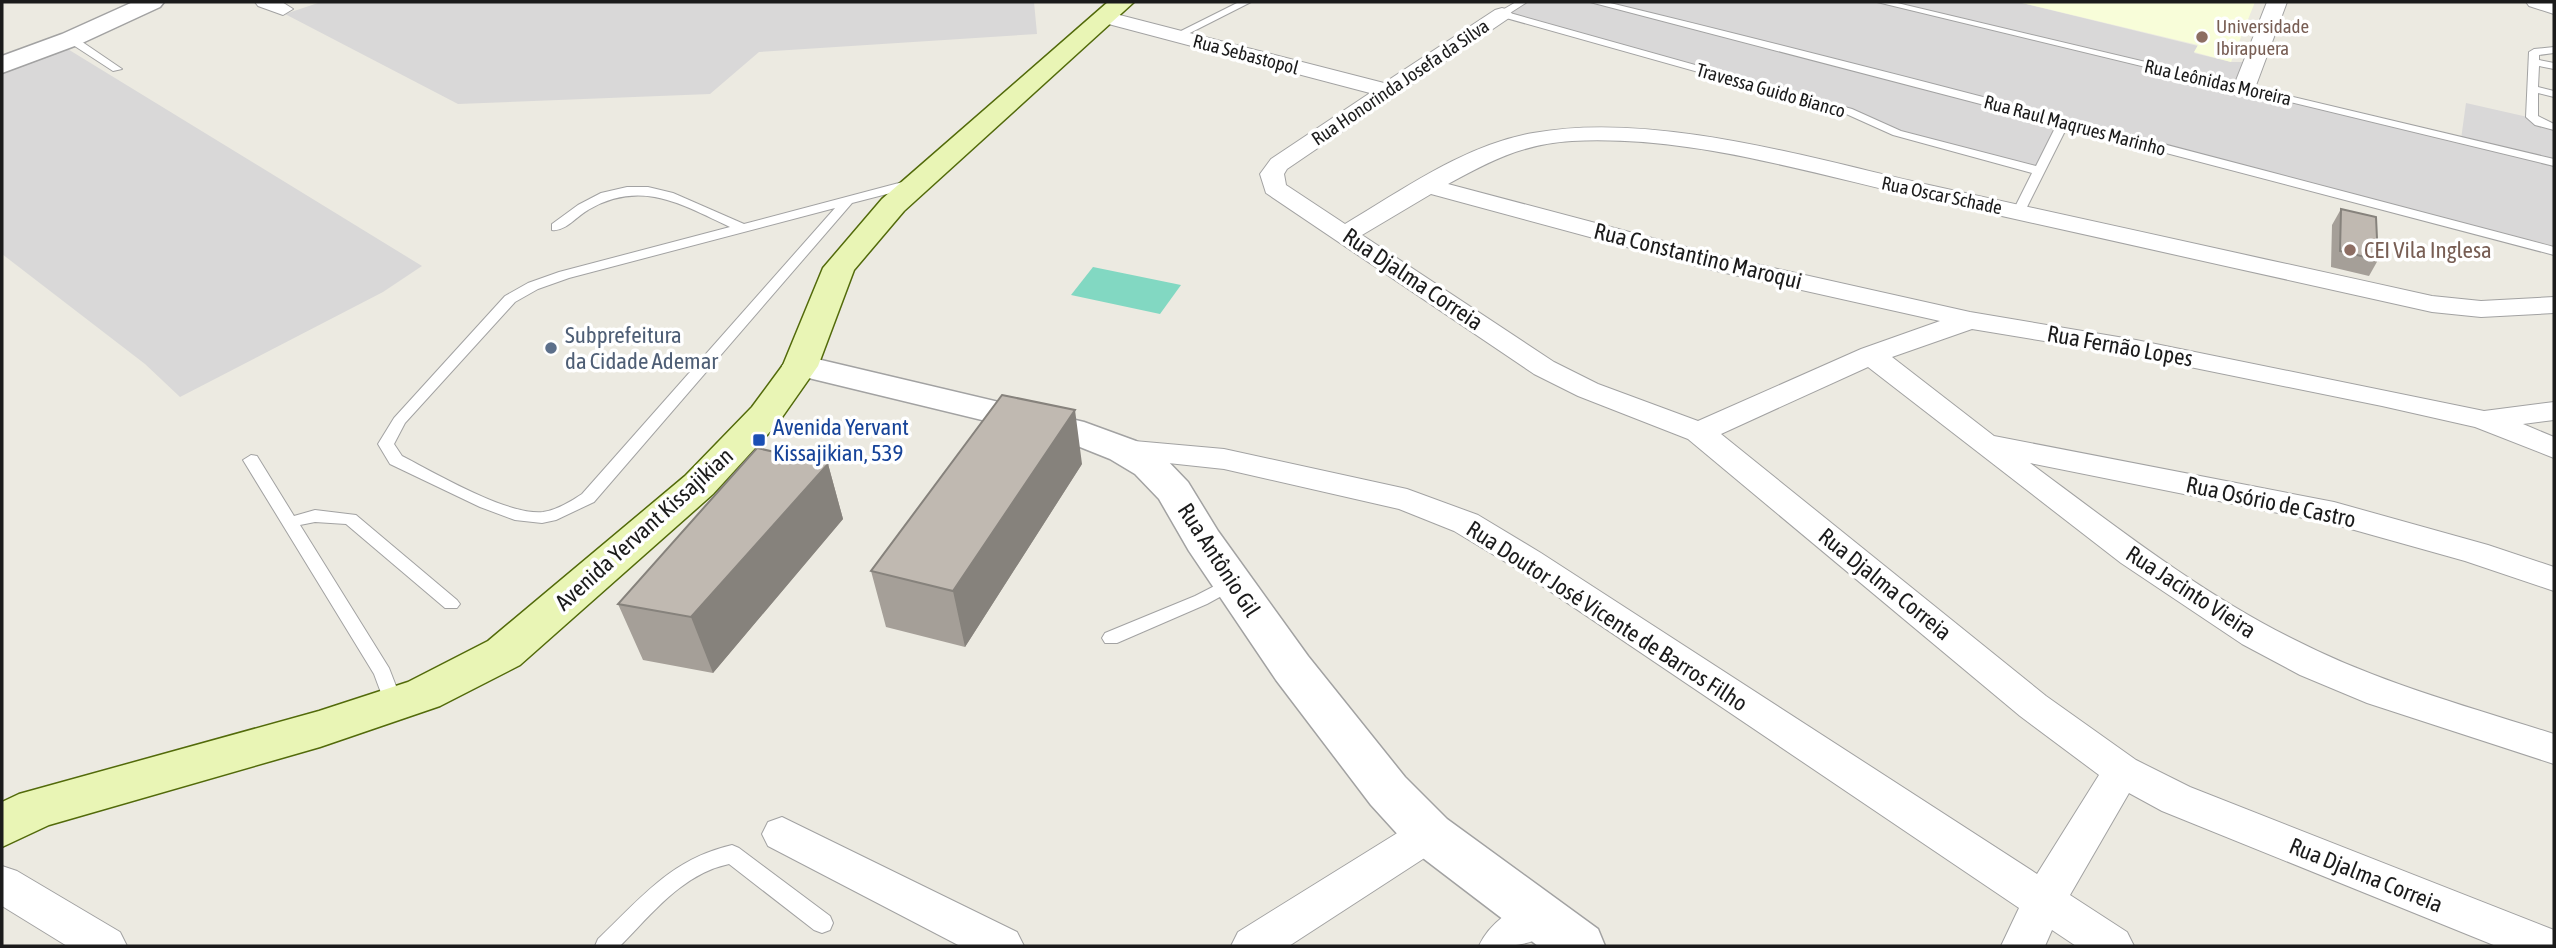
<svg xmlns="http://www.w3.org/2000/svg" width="2556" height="948" font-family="'Asap Condensed',sans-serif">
<rect width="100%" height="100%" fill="#eceae1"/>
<path fill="#d9d8d8" d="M321,2H1034L1037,34L759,52L710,94L458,104L285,14Z
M1522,2H2018L2198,46L2194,53L2231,62H2253L2244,87L2461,139L2466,103L2554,123V246L2057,118L2039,171L1897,133L1848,111L1502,14Z
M66,48L422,266L383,292L180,397L145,364L2,254V70Z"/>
<path fill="#f8fdd9" d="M2018,2H2255L2231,62L2194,52L2198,45Z"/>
<path fill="#82d8c2" d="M1093,267L1181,285L1160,314L1071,295Z"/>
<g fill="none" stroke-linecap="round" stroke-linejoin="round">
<g stroke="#a2a2a2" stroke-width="2">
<path id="service" d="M1239,2H1251L1180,38L1171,36Z
M1516,2H1527L1510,13L1852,109L1901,131L2036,166L2057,124L1590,2H1606C1923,79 2238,164 2554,247V255L2067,127L2025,211L2019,215L2013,211L2032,173L1893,135L1844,113L1499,16V12Z
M1877,2H1893L2554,159V166Z
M67,37H75L122,69L113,71L67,41Z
M2554,47V53L2539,55V60L2554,63V69L2539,66L2538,87L2554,91V97L2538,93V116L2554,124V130L2535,125L2526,117L2529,52L2534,49Z
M914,179L920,183L918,186L852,203L594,502L556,520L542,523L515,520L480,507L390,464L378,444L394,418L505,296L528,283L559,272L730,227C681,204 641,179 588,210C577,216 565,232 552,230V224L578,205L601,193L627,187H648L673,193L744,224ZM835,208L582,494C570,502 557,510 543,512C508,516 435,473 402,456L394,444L405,423L515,302L538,289L569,278Z
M251,455L257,456L294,516L315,510L356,515L457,600L460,604L457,608H445L346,524L315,522L300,525L389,668L403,704L401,709L394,711L387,709L374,674L243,460Z
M1232,577L1238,579L1241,583L1238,587L1207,604L1117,643H1105L1102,638L1105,633L1195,596Z
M732,845L739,848L830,916L833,923L830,930L822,933L814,930L729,864C682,874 652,914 620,946H595L598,939C641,898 671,859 732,845Z"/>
</g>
<g stroke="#a2a2a2" stroke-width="2">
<path id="minor" d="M255,2H282L293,9L283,15L258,6Z
M2267,2H2287L2255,88L2252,93H2236L2233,88Z
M2526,2H2554V14L2529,6Z
M1502,8L1509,10L1512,14L1509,18L1287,169L1284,174L1286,185L1345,224C1404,189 1465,145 1533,133C1654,111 1809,158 1929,185C2096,222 2264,259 2432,296L2481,301L2554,297V313L2481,317L2432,312C2262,274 2091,236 1921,198C1807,172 1689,135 1572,141C1523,144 1490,161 1448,184L1720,256L1970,312L2136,340L2484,411L2554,402V420L2523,424L2554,437V458L2475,427L2382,406L2136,356L1972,329L1892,357L1994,436L2334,502L2488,545L2554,567V591L2465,561L2333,524L2030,463C2115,526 2200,593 2295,640C2377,682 2466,706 2554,734V764L2367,703L2300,675L2242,644L2121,563L1868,367L1721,434L2046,696L2136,760L2190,787L2554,930V946H2496L2162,811L2129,793L2070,895L2127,932L2134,946H2076L2052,930L2045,946H2001L2019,908L1517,569L1454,531L1399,509L1224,469L1112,457L1108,450L1112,443L1123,440L1224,449L1407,489L1478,515L1541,553L2037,874L2099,775L2020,716L1688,439L1578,396L1534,374L1266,193L1260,174L1271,159L1370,93L1097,21L1094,17L1097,13L1104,11L1384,83L1495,10ZM1431,194L1708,269L1940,321L1861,349L1698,421L1598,384L1554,362L1362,235Z
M782,817L1017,932L1024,946H960L768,846L762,834L768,822Z
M1429,817L1443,822L1449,834L1443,846L1289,946H1231L1238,932L1415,822Z
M2,866L17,871L120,932L127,946H67L2,906Z
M1539,897L1554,903L1560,916C1543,948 1515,946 1479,946C1489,923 1516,905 1539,897Z"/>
</g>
<g stroke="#a2a2a2" stroke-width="3">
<path id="tertiary" d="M133,2H164L160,7L80,44L2,73V56L62,34Z
M800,355L1084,422L1136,441L1163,456L1188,482L1218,531L1308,656L1405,777L1447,819L1598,929L1605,946H1538L1411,849L1371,805L1276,680L1189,551L1159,499L1135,474L1110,459L1060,439L788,373L782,366L788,359Z"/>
</g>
<g stroke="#526a0a" stroke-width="3">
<path id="secondary" d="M1108,2H1134L904,211L854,270L818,366L778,423L713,494L520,665L440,706L320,747L49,825L2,847V802L19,794L319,711L408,682L488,641L685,476L752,407L783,365L823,268L882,199Z"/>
</g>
<use href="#service" fill="#fff" fill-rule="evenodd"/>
<use href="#minor" fill="#fff" fill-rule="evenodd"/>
<use href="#tertiary" fill="#fff" fill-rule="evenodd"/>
<use href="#secondary" fill="#e9f5b5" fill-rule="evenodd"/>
</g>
<path fill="#a59f98" d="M2341,209L2378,260L2369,276L2331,267L2332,225Z
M828,464L843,519L713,673L643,660L618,604Z
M1082,464L965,647L886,627L871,571Z"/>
<path fill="#86827c" d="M1075,410L1082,464L965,647L953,591Z
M828,464L843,519L713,673L691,617Z"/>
<path fill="#c0b9b1" stroke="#86827c" stroke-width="2" d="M2341,209L2376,217L2378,260L2340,251Z
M1002,395L1075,410L953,591L871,571Z
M757,448L828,464L691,617L618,604Z"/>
<g fill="#8d6e63" stroke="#fff" stroke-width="2.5">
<circle cx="2202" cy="37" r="7"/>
<circle cx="2350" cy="250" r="7"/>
</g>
<circle fill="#5c6f8a" stroke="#fff" stroke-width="2.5" cx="551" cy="348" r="7"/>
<rect fill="#1a4fb4" stroke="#fff" stroke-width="2.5" x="752" y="433" width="14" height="14" rx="3.5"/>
<g text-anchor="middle" stroke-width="7" stroke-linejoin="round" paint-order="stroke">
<g font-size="19" fill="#785e54" stroke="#fff" text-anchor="start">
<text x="2216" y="33">Universidade<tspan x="2216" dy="22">Ibirapuera</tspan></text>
</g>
<g font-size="19" fill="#1b1b1b" stroke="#fff">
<text transform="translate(1246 54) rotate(15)" y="7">Rua Sebastopol</text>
<text transform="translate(1400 82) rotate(-34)" y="7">Rua Honorinda Josefa da Silva</text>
<text transform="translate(2218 82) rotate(13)" y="7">Rua Leônidas Moreira</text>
<text transform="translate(1771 90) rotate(16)" y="7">Travessa Guido Bianco</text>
<text transform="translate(2075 125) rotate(15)" y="7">Rua Raul Maqrues Marinho</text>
<text transform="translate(1942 195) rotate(12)" y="7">Rua Oscar Schade</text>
</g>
<g font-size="23" fill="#785e54" stroke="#fff" text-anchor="start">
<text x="2364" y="258">CEI Vila Inglesa</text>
</g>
<g font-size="23" fill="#1b1b1b" stroke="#fff">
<text transform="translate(1698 256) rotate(14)" y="8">Rua Constantino Maroqui</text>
<text transform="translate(1413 279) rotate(34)" y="8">Rua Djalma Correia</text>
<text transform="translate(2120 346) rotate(10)" y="8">Rua Fernão Lopes</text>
<text transform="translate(2271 502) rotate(12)" y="8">Rua Osório de Castro</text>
<text transform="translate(644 529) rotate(-42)" y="8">Avenida Yervant Kissajikian</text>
<text transform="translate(1219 560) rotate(57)" y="8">Rua Antônio Gil</text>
<text transform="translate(1885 584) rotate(39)" y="8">Rua Djalma Correia</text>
<text transform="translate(2191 592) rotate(33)" y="8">Rua Jacinto Vieira</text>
<text transform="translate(1607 616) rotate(33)" y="8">Rua Doutor José Vicente de Barros Filho</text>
<text transform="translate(2366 875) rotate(22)" y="8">Rua Djalma Correia</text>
</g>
<g font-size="23" fill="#4e5e75" stroke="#fff" text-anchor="start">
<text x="565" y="343">Subprefeitura<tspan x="565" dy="26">da Cidade Ademar</tspan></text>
</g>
<g font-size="23" fill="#164399" stroke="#fff" text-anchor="start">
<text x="773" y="435">Avenida Yervant<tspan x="773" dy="26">Kissajikian, 539</tspan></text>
</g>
</g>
<rect width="2556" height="948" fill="none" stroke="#1b1b1b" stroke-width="7"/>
</svg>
